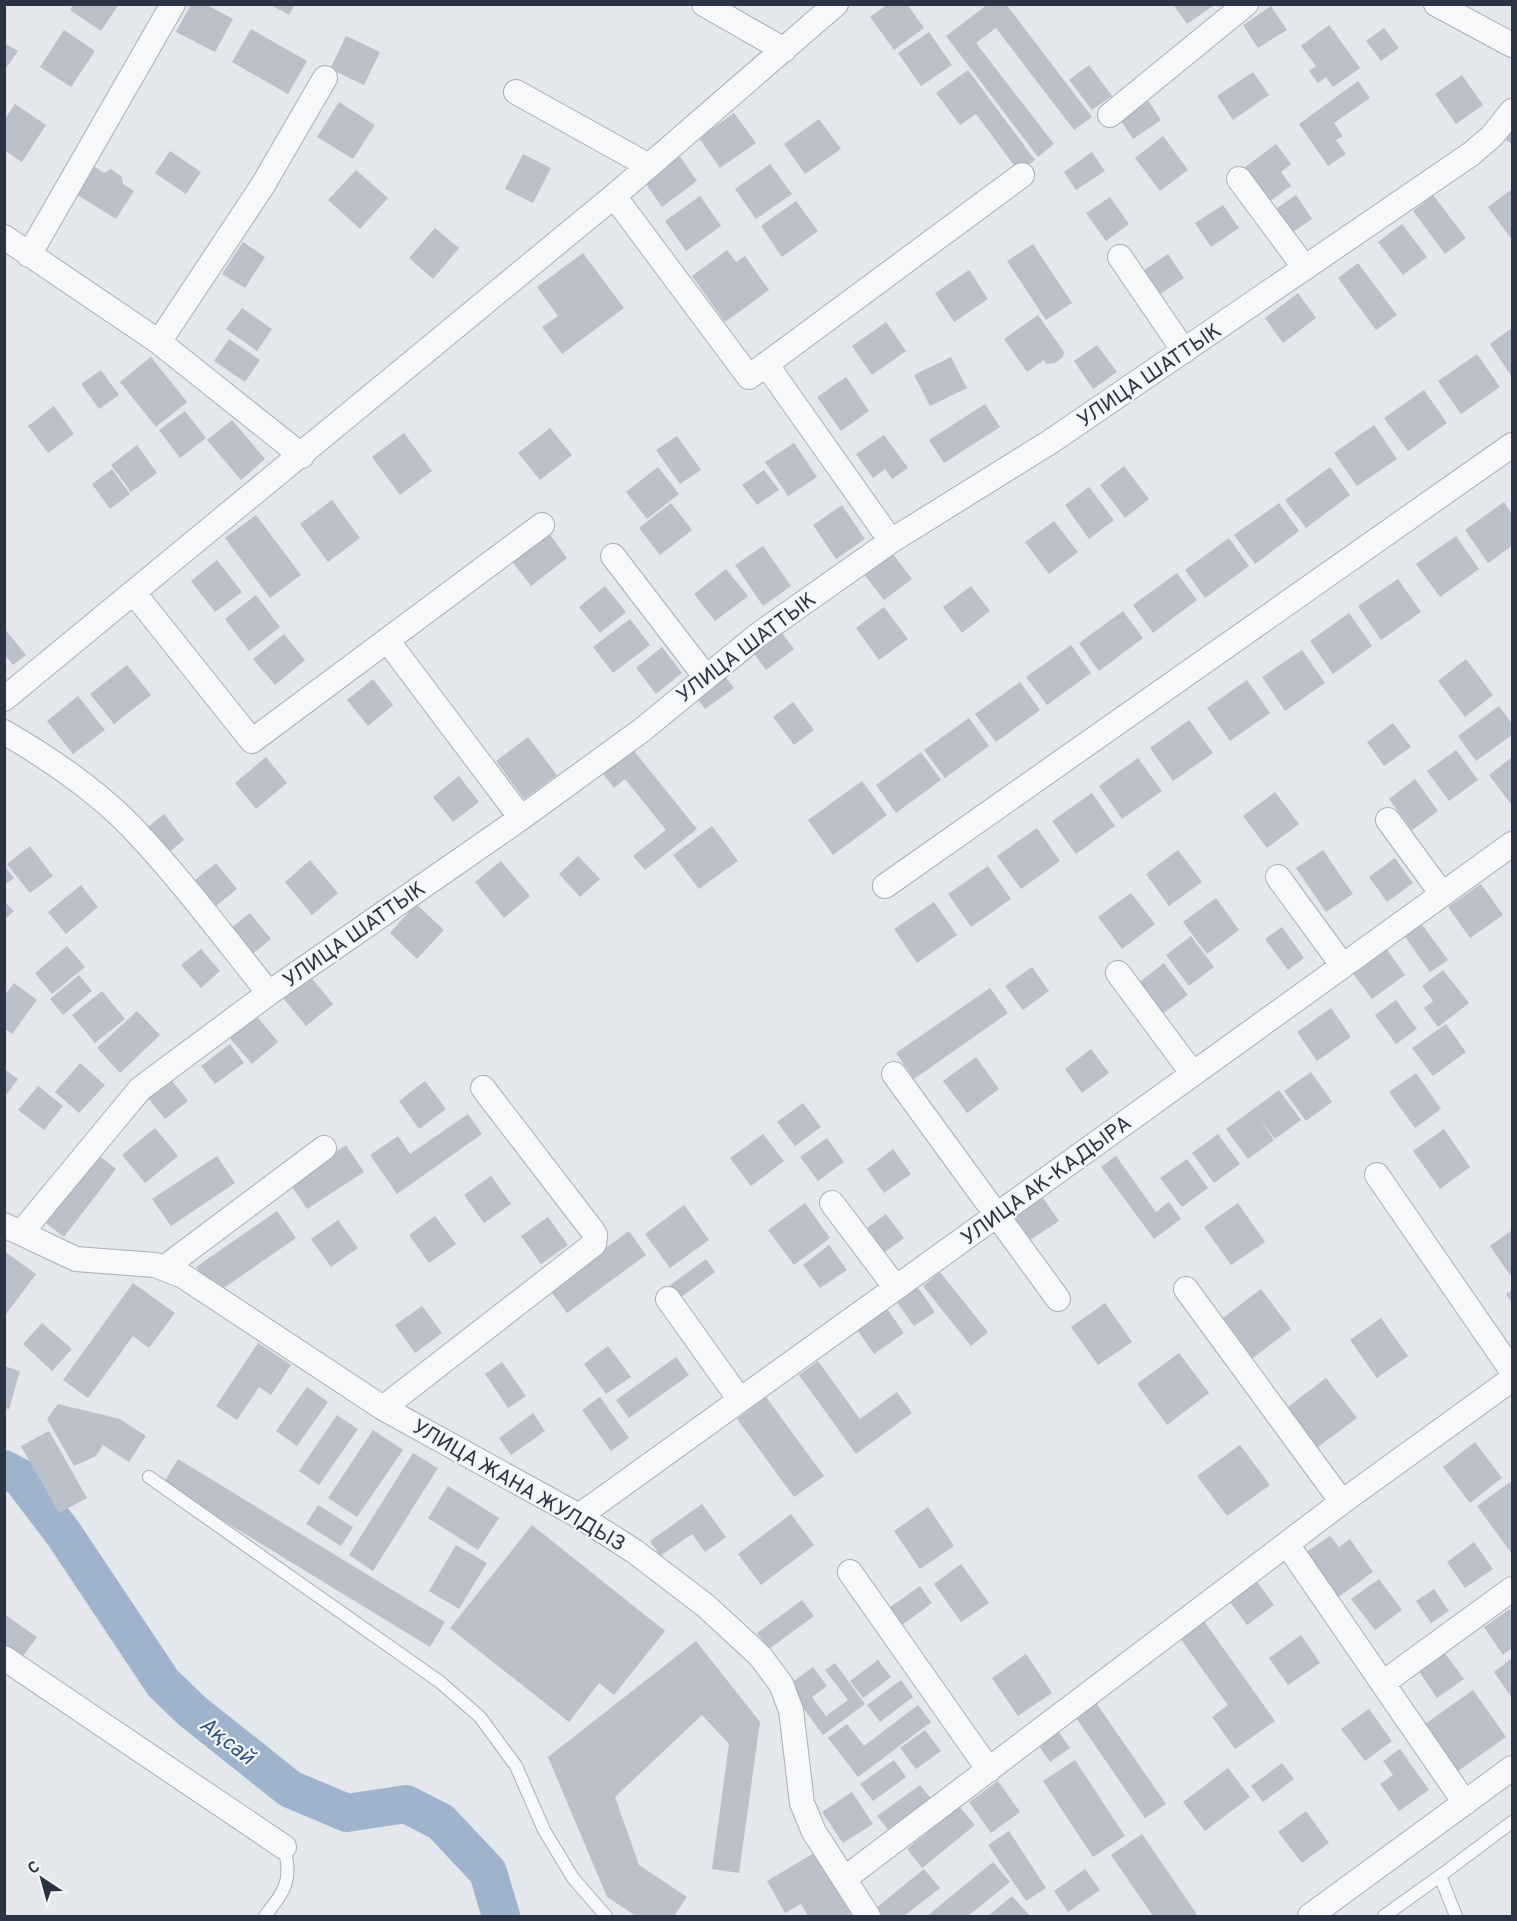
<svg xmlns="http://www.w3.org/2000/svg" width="1517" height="1921" font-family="Overpass,sans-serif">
<rect width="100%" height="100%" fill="#e4e7ec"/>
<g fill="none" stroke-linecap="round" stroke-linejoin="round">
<path stroke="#9fb4cc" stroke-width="38" d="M4,1469L21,1478L63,1533L163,1683L192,1711L290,1789L347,1813L406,1804L441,1822L488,1872L501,1916"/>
</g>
<path fill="#bbc0ca" d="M74,4H119L101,31L70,10Z
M191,4H205L233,19L215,52L176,32Z
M269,4H295L289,15Z
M888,4H907L924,28L894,50L870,17Z
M988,4H1006L1092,117L1074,130L996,28L976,43L1054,144L1038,157L946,36Z
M1173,4H1216L1187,24Z
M1271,6L1287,30L1258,48L1243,25Z
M1329,25L1360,68L1333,87L1326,77L1318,83L1309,71L1316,66L1301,46Z
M1384,28L1399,48L1381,61L1366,41Z
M251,29L307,61L288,94L232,62Z
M64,30L95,51L71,87L40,67Z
M929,32L952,65L921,86L898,53Z
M346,36L380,52L364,85L330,69Z
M4,43L18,51L4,71Z
M1089,65L1112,96L1092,110L1069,80Z
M968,70L1035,160L1019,172L976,114L960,125L936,93Z
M1253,72L1269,95L1233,120L1217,96Z
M1462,75L1483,105L1456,124L1435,94Z
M1358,81L1370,98L1334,123L1343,136L1336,140L1346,154L1328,166L1299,124Z
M1145,96L1161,120L1133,139L1117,115Z
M339,102L375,125L353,159L317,137Z
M15,104L46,125L22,162L4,150V120Z
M734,113L756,143L720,168L699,138Z
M819,119L841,149L805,174L784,144Z
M1512,129V144L1506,140Z
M1163,136L1188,170L1160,191L1135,158Z
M1276,144L1291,164L1281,172L1291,186L1265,205L1240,171Z
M170,151L201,172L186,194L155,173Z
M676,151L697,181L662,207L641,177Z
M1092,152L1105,171L1076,190L1064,172Z
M523,154L551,168L533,203L505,189Z
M770,164L792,194L756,219L735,189Z
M93,166L104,173L111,169L122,177L123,184L134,191L116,219L76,194Z
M356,170L388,198L360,229L328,200Z
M1512,189V240L1488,207Z
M1296,195L1312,219L1284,238L1268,214Z
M1433,195L1466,238L1445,254L1413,211Z
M700,196L721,226L686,251L665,221Z
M1110,197L1129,224L1106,241L1086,213Z
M796,201L818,231L782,257L761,226Z
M1223,205L1239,228L1211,247L1195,223Z
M1402,224L1427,257L1403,275L1378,242Z
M435,228L459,248L433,279L409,258Z
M243,242L265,257L245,288L222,274Z
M1033,244L1072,303L1046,320L1007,261Z
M727,250L736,262L745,256L769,290L725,322L692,276Z
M583,253L624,308L562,354L542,327L558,316L537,287Z
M1168,254L1184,278L1156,297L1140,273Z
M1358,263L1397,315L1376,330L1338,278Z
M969,270L988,299L954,322L935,293Z
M1298,293L1316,318L1283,343L1265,318Z
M242,308L272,329L257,351L226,329Z
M1038,315L1064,352L1063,357L1055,363L1046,364L1044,360L1027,372L1004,339Z
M886,322L906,351L872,375L852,346Z
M1512,328V377L1490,344Z
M229,339L260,360L245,382L214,361Z
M1097,345L1117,372L1093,389L1074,361Z
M1477,354L1500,387L1461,414L1438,381Z
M151,357L187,402L156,427L120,382Z
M951,357L967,388L930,406L914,375Z
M101,370L119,395L99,409L81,384Z
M846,377L869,411L841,431L817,397Z
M1424,390L1447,423L1408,451L1384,418Z
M985,404L1000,427L944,463L929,440Z
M54,406L74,434L48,453L28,426Z
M185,411L206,438L180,458L159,430Z
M232,420L265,459L241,480L207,440Z
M1374,425L1397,459L1357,486L1334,453Z
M550,428L572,455L540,480L518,453Z
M404,433L432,471L400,495L372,457Z
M884,435L908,468L892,479L885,469L873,478L856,454Z
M677,436L701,470L680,484L656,450Z
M794,443L817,477L788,496L765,462Z
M137,445L157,473L131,492L111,465Z
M1124,466L1149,499L1125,518L1100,485Z
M658,467L679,494L647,519L626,492Z
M1330,467L1350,495L1306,528L1285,500Z
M112,469L130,494L110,509L92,484Z
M764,470L779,490L757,505L742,485Z
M1089,487L1114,520L1089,539L1065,505Z
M332,500L360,538L328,562L300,524Z
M1504,502L1512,514V546L1488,563L1465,530Z
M671,503L692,530L660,555L639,528Z
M1279,503L1299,531L1255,564L1234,535Z
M842,505L865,539L836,559L813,525Z
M256,515L301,575L270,598L225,538Z
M1054,521L1078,552L1049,574L1025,542Z
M548,532L567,558L531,586L511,560Z
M1456,536L1479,569L1440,597L1416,564Z
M1229,538L1249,566L1205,598L1185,570Z
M763,546L791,586L763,606L735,565Z
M892,553L912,579L884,600L864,574Z
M217,560L242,592L215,612L191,581Z
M726,569L748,596L715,621L694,594Z
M1177,573L1197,600L1153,633L1133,605Z
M1398,579L1421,612L1381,640L1358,606Z
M605,586L626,612L600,633L579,607Z
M971,586L990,611L962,633L943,607Z
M256,595L280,627L249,651L225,619Z
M884,607L908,639L879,660L856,628Z
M1123,611L1143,638L1099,671L1079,643Z
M1349,613L1372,646L1333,674L1310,641Z
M630,619L650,645L613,673L593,647Z
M4,628L26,655L13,665L4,654Z
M779,629L794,649L766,670L751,650Z
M284,634L305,660L275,685L253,659Z
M1071,645L1091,673L1047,705L1026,677Z
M662,647L682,673L656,694L636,668Z
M1302,650L1325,683L1285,711L1262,677Z
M1466,659L1493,695L1465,717L1438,681Z
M127,665L151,695L114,724L90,694Z
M721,671L734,688L705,709L693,693Z
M373,679L393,705L368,726L347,700Z
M1247,680L1270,713L1230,741L1207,708Z
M1020,682L1040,710L996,742L975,714Z
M78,696L105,730L73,754L47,721Z
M793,702L814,730L794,745L773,717Z
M1499,706L1512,724V735L1476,761L1458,736Z
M969,718L989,746L945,778L924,750Z
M1189,720L1213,753L1173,781L1150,748Z
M1393,723L1411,747L1384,766L1367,742Z
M528,737L557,775L524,799L496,761Z
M630,746L697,829L645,870L633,856L666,830L625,779L614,788L600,770Z
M1456,750L1478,780L1449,801L1427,771Z
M921,752L941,780L896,813L876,785Z
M266,757L287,783L256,809L235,783Z
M1512,757V803L1511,804L1489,775Z
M1138,758L1162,791L1122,819L1099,786Z
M459,776L479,802L453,822L433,797Z
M1415,779L1438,811L1412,830L1389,799Z
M862,781L887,815L833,855L808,820Z
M1275,792L1299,824L1267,848L1243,816Z
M1092,793L1115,826L1076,854L1052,821Z
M164,814L184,840L158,861L138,835Z
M712,826L738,861L699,889L673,855Z
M1037,828L1060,861L1021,889L997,856Z
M30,846L53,876L30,893L7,864Z
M1178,850L1202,882L1169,906L1146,874Z
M1323,850L1353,894L1326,912L1296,868Z
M578,856L600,879L580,897L559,874Z
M1395,858L1413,883L1387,902L1369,877Z
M310,860L338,893L312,915L285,882Z
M501,861L530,896L504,918L475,882Z
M216,863L237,889L206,914L185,888Z
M4,865L14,878L4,885Z
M988,866L1011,899L971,927L948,894Z
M1481,884L1503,915L1470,938L1448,907Z
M81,885L98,907L66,934L48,912Z
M1131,893L1155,924L1122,949L1098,917Z
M1216,898L1239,930L1207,954L1183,922Z
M4,901L14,911L4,920Z
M934,902L957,935L917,963L894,929Z
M416,904L444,930L417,959L390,933Z
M250,913L271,939L245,960L224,934Z
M1420,922L1448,960L1430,972L1403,934Z
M1282,927L1304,958L1288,970L1265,939Z
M1191,936L1214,967L1189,986L1166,955Z
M67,946L85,967L52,994L35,973Z
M1385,947L1405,975L1372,999L1351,971Z
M201,949L220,971L201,988L181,965Z
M1164,963L1188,995L1155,1019L1132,988Z
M1032,967L1049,991L1023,1010L1005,986Z
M1443,970L1469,1003L1438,1027L1424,1008L1433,1001L1422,986Z
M79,975L92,991L63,1015L50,999Z
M310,976L333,1004L306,1026L283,998Z
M14,983L37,1000L12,1034L4,1028V996Z
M990,988L1008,1013L914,1079L896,1053Z
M102,991L125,1019L95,1043L72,1015Z
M1396,1000L1417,1029L1396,1044L1375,1015Z
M1331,1008L1351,1037L1317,1061L1297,1032Z
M137,1011L160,1035L120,1073L97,1048Z
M255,1014L278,1042L252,1064L229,1037Z
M1446,1024L1466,1052L1433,1076L1412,1048Z
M230,1044L244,1063L215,1084L201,1066Z
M1091,1049L1109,1073L1082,1093L1065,1069Z
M976,1057L999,1089L967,1113L943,1081Z
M80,1063L105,1085L79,1113L55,1092Z
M4,1069L18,1079L4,1098Z
M1311,1072L1332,1102L1306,1121L1284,1091Z
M1416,1073L1441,1109L1415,1128L1389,1092Z
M170,1078L188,1101L165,1119L147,1097Z
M425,1081L446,1109L419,1129L399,1101Z
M38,1086L63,1106L44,1130L18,1110Z
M1279,1090L1301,1120L1275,1139L1260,1120L1274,1140L1248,1159L1226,1129Z
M803,1103L821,1127L795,1146L777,1122Z
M468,1114L482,1134L397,1194L370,1155L398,1136L410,1154Z
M155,1128L178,1156L145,1183L122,1155Z
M1444,1129L1470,1167L1440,1189L1413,1151Z
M763,1134L784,1161L751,1186L730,1158Z
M1218,1134L1240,1164L1214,1183L1192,1153Z
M827,1138L844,1162L818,1181L800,1157Z
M346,1145L364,1172L307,1209L289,1182Z
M893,1149L911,1174L884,1193L867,1169Z
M94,1152L116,1169L64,1237L42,1220Z
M217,1156L235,1183L171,1226L152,1199Z
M1116,1156L1156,1212L1169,1202L1181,1219L1154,1239L1101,1167Z
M1187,1159L1208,1188L1182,1207L1160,1178Z
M491,1176L511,1204L484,1223L464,1195Z
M1041,1195L1059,1221L1029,1241L1012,1216Z
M805,1203L830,1238L794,1265L768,1230Z
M1238,1203L1265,1242L1231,1265L1204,1227Z
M684,1205L709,1240L670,1268L645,1234Z
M277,1211L296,1238L215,1294L196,1267Z
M886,1214L904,1238L877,1258L860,1233Z
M435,1216L456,1244L429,1263L409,1235Z
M548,1217L568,1245L541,1264L521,1236Z
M338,1220L358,1248L331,1267L311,1239Z
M1512,1230V1273L1510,1275L1490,1246Z
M629,1231L646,1255L567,1313L549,1289Z
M829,1245L847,1270L820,1288L803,1265Z
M4,1251L36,1274L4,1317Z
M706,1259L715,1272L672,1304L662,1291Z
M940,1272L988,1332L971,1346L923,1286Z
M133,1283L175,1313L149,1348L133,1336L88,1398L63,1380Z
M917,1286L935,1312L914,1326L896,1301Z
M1261,1289L1291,1329L1249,1361L1219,1321Z
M1512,1290V1303L1506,1294Z
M1105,1303L1132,1342L1098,1365L1071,1327Z
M422,1306L442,1333L415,1353L395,1325Z
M886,1307L904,1333L874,1354L856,1328Z
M1381,1318L1408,1356L1377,1378L1350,1340Z
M42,1323L72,1349L52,1371L23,1344Z
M258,1343L291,1365L271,1395L259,1387L237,1420L216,1406Z
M608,1346L631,1377L606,1394L584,1364Z
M1179,1353L1209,1393L1167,1425L1137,1384Z
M676,1357L689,1375L629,1418L616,1400Z
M818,1361L860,1419L897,1392L912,1413L856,1454L799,1375Z
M502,1362L526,1396L508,1408L485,1374Z
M4,1366L20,1371L9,1409L4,1408Z
M1326,1378L1357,1418L1314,1450L1284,1410Z
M307,1387L328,1402L297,1446L276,1431Z
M600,1397L629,1438L611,1451L582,1410Z
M766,1397L824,1476L794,1497L737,1419Z
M58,1404L120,1419L146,1436L129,1462L103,1445L96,1456L74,1466L47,1419Z
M533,1413L545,1431L511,1455L499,1438Z
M337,1415L358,1429L319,1485L299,1471Z
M373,1430L403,1450L357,1517L328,1498Z
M49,1431L87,1498L59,1513L21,1446Z
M1475,1442L1502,1478L1470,1503L1443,1467Z
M1240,1445L1270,1485L1227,1516L1197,1476Z
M413,1453L438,1468L373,1571L349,1555Z
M178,1459L445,1622L430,1647L163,1484Z
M1510,1482L1512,1486V1554L1477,1506Z
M448,1486L499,1518L478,1550L428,1518Z
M702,1504L726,1537L705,1552L692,1534L660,1556L650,1541Z
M318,1505L353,1527L341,1546L306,1524Z
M928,1507L954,1546L920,1569L894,1531Z
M791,1514L814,1545L761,1585L738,1554Z
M532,1525L665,1631L614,1695L599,1683L569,1722L450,1628Z
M1330,1536L1339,1547L1350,1539L1373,1572L1337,1598L1305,1553Z
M1474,1542L1493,1569L1465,1588L1447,1562Z
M456,1545L487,1563L459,1609L429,1591Z
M961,1564L989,1603L961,1622L934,1584Z
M1251,1573L1274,1605L1247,1625L1224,1594Z
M1379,1579L1402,1610L1375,1630L1351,1599Z
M920,1586L932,1603L898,1628L886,1610Z
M1434,1589L1449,1611L1431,1623L1416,1601Z
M802,1600L814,1616L769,1649L757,1633Z
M1510,1609L1512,1613V1648L1503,1655L1484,1627Z
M4,1614L37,1637L21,1659L4,1647Z
M1201,1617L1275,1721L1235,1749L1212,1717L1228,1705L1177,1634Z
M1301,1635L1320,1663L1288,1685L1269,1658Z
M696,1641L760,1722L739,1873L712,1869L729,1744L702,1715L615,1797L639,1865L687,1897L674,1916H636L607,1897L548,1757Z
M1444,1652L1464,1679L1437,1698L1418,1670Z
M1026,1654L1052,1693L1018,1716L992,1678Z
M1512,1658V1698L1494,1672Z
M878,1660L891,1677L863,1698L850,1681Z
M835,1663L865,1704L823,1735L787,1686L813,1667L827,1686L812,1697L826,1716L848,1700L825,1670Z
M901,1680L913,1697L880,1722L867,1705Z
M1473,1690L1506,1737L1458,1771L1425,1724Z
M1092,1697L1166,1804L1145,1818L1072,1712Z
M918,1705L931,1722L858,1777L828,1738L847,1724L864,1746Z
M1369,1709L1392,1741L1365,1761L1341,1729Z
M1054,1725L1070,1748L1050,1762L1034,1739Z
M925,1730L941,1751L916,1769L900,1748Z
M1400,1749L1429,1790L1399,1811L1380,1784L1393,1775L1383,1761Z
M894,1760L906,1777L873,1801L860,1784Z
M1075,1760L1125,1836L1093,1857L1043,1781Z
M1282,1763L1294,1779L1263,1802L1251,1786Z
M1228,1768L1250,1797L1205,1831L1183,1802Z
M998,1781L1020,1812L991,1833L969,1802Z
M920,1785L932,1800L889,1831L877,1816Z
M852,1792L873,1824L843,1843L822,1812Z
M959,1806L975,1825L922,1868L907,1849Z
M1306,1811L1329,1843L1302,1863L1278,1832Z
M1009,1831L1046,1888L1026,1901L988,1845Z
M1142,1834L1198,1916H1153L1111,1855Z
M814,1853L852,1916H808L801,1904L785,1913L767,1881Z
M993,1862L1010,1882L968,1916H927Z
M924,1869L940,1888L904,1916H875L871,1912Z
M1085,1869L1100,1890L1068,1912L1054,1891Z
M1012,1896L1030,1916H988Z"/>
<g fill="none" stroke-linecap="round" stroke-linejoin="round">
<g stroke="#a9aeb7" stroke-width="14">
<path id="service" d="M149,1477L440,1682L480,1717L516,1766L544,1830L573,1878L606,1916
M265,1916C285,1890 293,1881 284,1847
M1384,1916L1440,1876
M1456,1916L1440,1876L1512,1822"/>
</g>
<g stroke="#a9aeb7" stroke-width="26">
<path id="minor" d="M704,4L784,50
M1436,4L1512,45
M516,92L649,166
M1110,115L1246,4
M1239,179L1305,268
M614,196L749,377L1022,175
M4,237L159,342L302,456
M29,255L173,4
M1120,257L1184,351
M159,342L263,185L325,78
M766,364L891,541
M613,556L705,676
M134,593L252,741L542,525
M387,640L521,818
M4,699L614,196L836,4
M4,732C52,760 101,793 138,834C185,884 226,940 269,993
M1388,820L1442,894
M1278,877L1343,966
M885,886L1512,445
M1118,973L1193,1074
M894,1074L1058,1299
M1377,1175L1512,1371
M832,1203L896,1288
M4,1225L76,1259L155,1265L183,1276L383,1408L579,1516L634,1551L706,1606L760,1656L781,1684L791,1710L802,1803L814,1832L868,1916
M21,1233L140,1089L269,993L521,818L642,730L758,635L891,541L1050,442L1471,154L1492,136L1512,111
M164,1268L324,1148
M1186,1289L1342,1502
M668,1299L740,1400
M383,1408L594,1244L595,1235L592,1230L483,1088
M579,1516L1512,844
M1287,1544L1465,1803
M850,1572L989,1770
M4,1658L284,1847
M1383,1683L1512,1589
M844,1879L1342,1502L1512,1379
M1310,1916L1512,1768"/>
</g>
<use href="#service" stroke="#f7f8fa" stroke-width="12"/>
<use href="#minor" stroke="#f7f8fa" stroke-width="24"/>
</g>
<g text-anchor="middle" stroke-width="4.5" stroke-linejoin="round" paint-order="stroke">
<g font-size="21" fill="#2b3445" stroke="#f4f6f9">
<text transform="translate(1149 375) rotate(-34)" y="7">УЛИЦА ШАТТЫК</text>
<text transform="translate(746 647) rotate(-37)" y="7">УЛИЦА ШАТТЫК</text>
<text transform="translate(354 934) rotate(-35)" y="7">УЛИЦА ШАТТЫК</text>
<text transform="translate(1046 1180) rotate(-36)" y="7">УЛИЦА АК-КАДЫРА</text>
<text transform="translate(519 1485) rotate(30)" y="7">УЛИЦА ЖАНА ЖУЛДЫЗ</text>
</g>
<g font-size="22" font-style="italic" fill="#34527a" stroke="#f4f6f9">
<text transform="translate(228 1740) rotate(38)" y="8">Ақсай</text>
</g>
</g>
<rect width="1517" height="1921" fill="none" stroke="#2b3445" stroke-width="12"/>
<g transform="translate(42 1879) rotate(324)" stroke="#f4f6f9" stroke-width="4.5" paint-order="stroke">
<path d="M0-4.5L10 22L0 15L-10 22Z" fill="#2b3445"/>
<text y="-9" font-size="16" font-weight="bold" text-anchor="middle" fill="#2b3445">С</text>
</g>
</svg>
